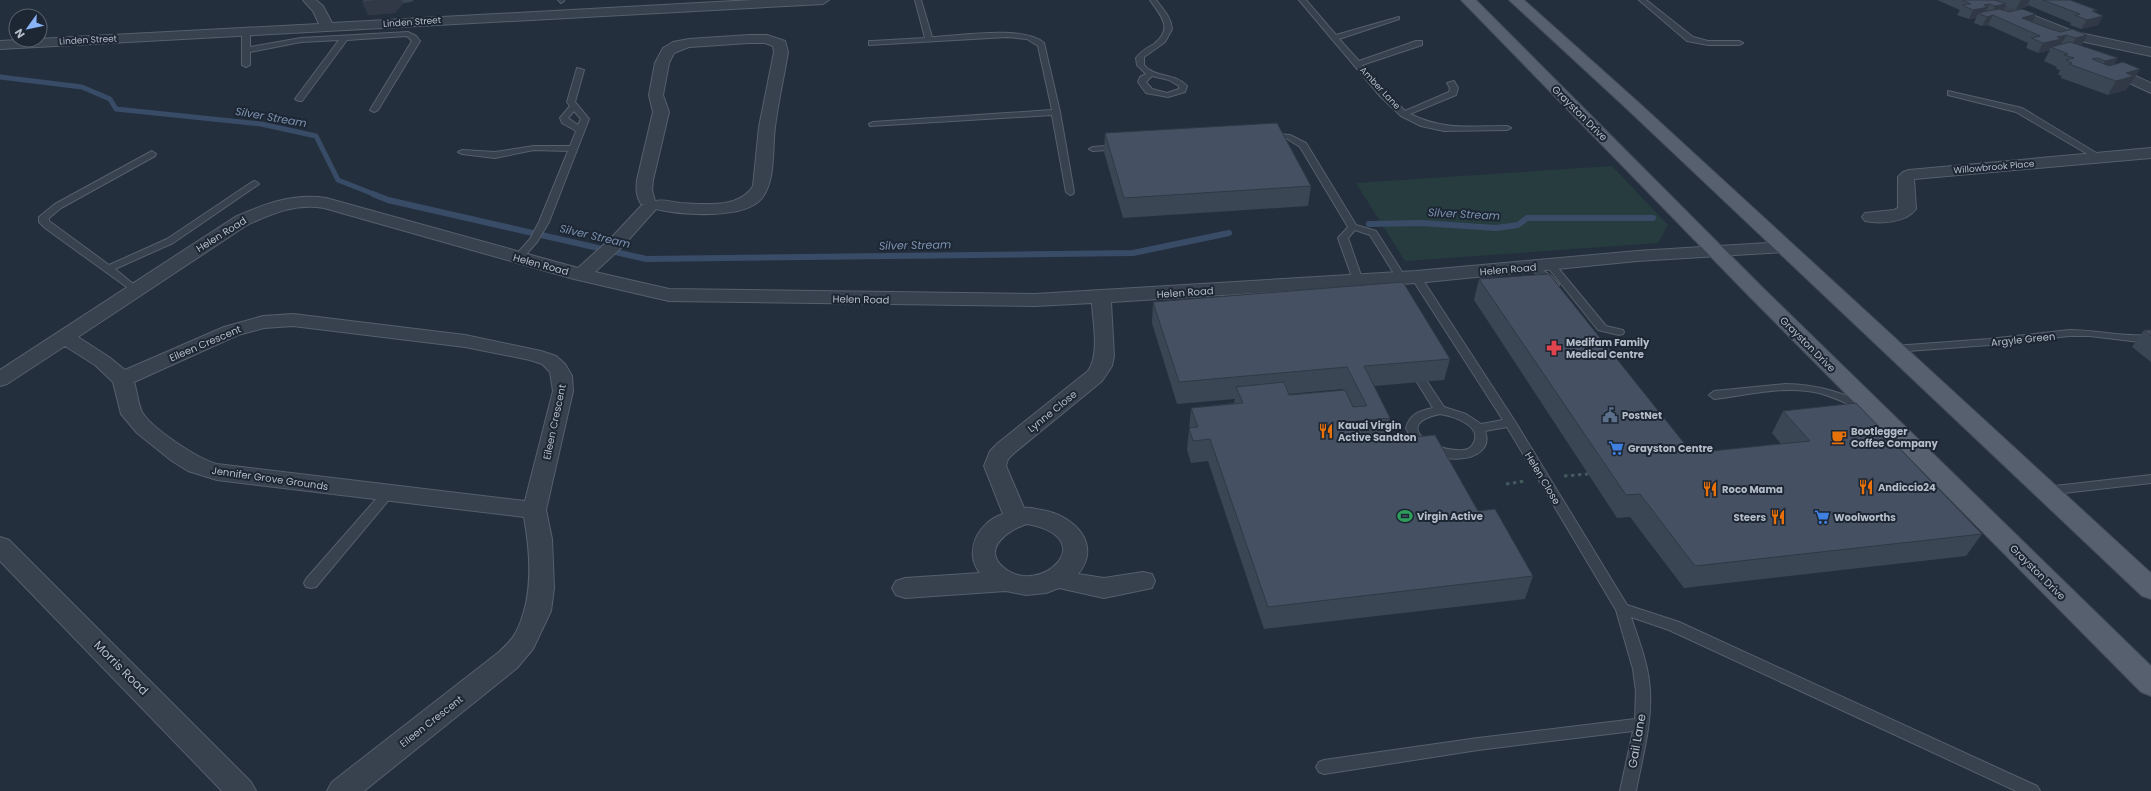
<svg xmlns="http://www.w3.org/2000/svg" width="2151" height="791" font-family="Poppins,sans-serif">
<rect width="100%" height="100%" fill="#242f3e"/>
<path fill="#263c3f" d="M1612,166L1668,225L1658,243L1405,261L1356,183Z"/>
<g fill="none" stroke-linecap="round" stroke-linejoin="round">
<path stroke="#394c67" stroke-width="5" d="M0,77L82,87L110,99L116,109L261,124L316,136L338,180L376,195"/>
<path stroke="#394c67" stroke-width="6" d="M373,194L388,200L646,259L1133,253L1229,233
M1369,224L1421,223L1496,228L1518,225L1527,218H1653"/>
<g stroke="#565f6c" stroke-width="2">
<path id="service" d="M558,0H564V1L561,3Z
M915,0H921L932,37C959,36 1023,25 1044,43L1060,112L1074,192L1073,194L1070,195L1066,192L1052,115L870,126L869,124L873,122L1052,110L1038,46L1027,39L1007,37L869,45V41H872L925,38Z
M1150,0H1156C1163,9 1171,17 1172,29L1165,42L1144,57V65C1154,78 1176,73 1187,86L1185,92L1168,97L1146,93L1138,82L1140,77L1146,74L1137,65L1136,58C1141,51 1147,48 1154,44C1174,28 1161,16 1150,0ZM1152,76L1169,80L1179,86V89L1167,93L1152,89L1146,82Z
M1299,0H1306L1336,35L1399,17V19L1339,39L1359,61L1416,41H1422V45L1362,65L1386,92L1405,111L1449,92L1450,88L1447,83L1454,81L1458,88L1456,95L1410,114C1445,131 1470,126 1507,126L1511,128L1507,130L1444,131L1421,126L1401,116L1380,96Z
M1639,0H1646L1693,37L1708,41H1739L1743,43L1739,45H1708L1687,41Z
M246,30L250,32V47L301,38L408,32L416,36L420,41L378,110L374,112L370,110L412,41L407,36L347,40L302,101H299L295,99L339,40L301,42L250,52V65L246,67L242,65V32Z
M577,68L584,70L575,102L589,119L549,222L537,242L521,260H515L513,258L530,239L539,222L568,151L534,150L495,158L462,154L458,152L462,150L495,152L534,146H570L576,131L562,123L560,118L570,106L567,102ZM574,111L581,119L578,125L568,118Z
M1948,91L2022,108L2103,157L2099,160L2096,159L2016,112L1948,95Z
M1266,133L1290,135L1306,143L1356,225L1376,231L1406,278L1404,280H1398L1370,235L1355,230L1348,238L1363,281L1354,286H1348L1346,284L1353,280L1338,238L1348,227L1300,147L1286,138L1266,137Z
M1118,145L1122,147L1121,149L1093,151L1089,149L1093,147Z
M152,151L156,154L155,156L61,208L49,218V221L109,265L167,239L252,182L255,181L259,184L173,243L115,269L138,288L140,290L138,292L135,293L45,228L39,222V217L55,204Z
M1551,262L1554,263L1606,326L1623,330L1624,332L1623,334L1619,335L1598,330L1546,265Z
M1533,264L1550,275L1559,285L1557,287H1551L1544,279L1530,269L1528,267Z
M1416,274L1421,277L1516,423L1627,605L1679,622L2037,786L2040,791H2016L1669,630L1631,617C1639,641 1649,666 1650,691C1652,725 1642,758 1636,791H1620L1633,731L1478,750L1324,774L1319,772L1316,767L1319,762L1324,760L1478,738L1635,719L1636,691L1633,669L1616,610L1507,427L1485,431C1498,466 1424,471 1406,428C1410,414 1419,411 1433,408L1417,382L1422,379L1426,380L1444,407L1466,414L1481,424L1503,420L1411,277ZM1440,414C1453,416 1484,426 1473,444C1471,448 1467,450 1463,450C1433,453 1391,424 1440,414Z
M2069,330C2096,330 2124,337 2151,335V341L2140,342L2090,336H2069L1989,345L1894,352L1889,349L1894,346L1989,339Z
M1786,384C1818,384 1844,394 1873,406L1875,409L1869,413L1865,412C1850,405 1835,397 1819,393C1785,385 1748,395 1714,399L1709,395L1714,391Z
M2151,475V483L2046,495L2042,494L2040,491L2042,488L2046,487Z
M388,489L392,490L394,493L392,496L316,587L311,588L306,587L304,583L306,579L384,490Z"/>
</g>
<g stroke="#565f6c" stroke-width="2">
<path id="minor" d="M303,0H316L323,6L332,23L753,0H829L823,4L0,49V41L319,24L313,11Z
M1978,0H1995L2075,32L2151,48V56L2066,38L1980,3Z
M749,35H767L785,41L788,52C784,77 778,102 775,127C772,149 776,180 762,198C745,220 681,215 656,209L623,246L595,272L669,289L1035,294L1416,271L1637,251L1784,242L1790,243L1793,247L1790,251L1784,252L1637,261L1416,283L1111,302L1114,356L1112,366L1102,381L1014,453L1008,459L1006,466L1024,508C1030,507 1036,509 1042,510C1073,515 1103,544 1078,574L1104,578L1143,572L1152,574L1155,581L1152,588L1104,598L1059,588L1046,593L1026,595L1006,591L905,598L896,595L892,588L896,581L905,578L980,573C963,552 978,522 1003,514L984,466L990,451L998,443L1088,371C1100,354 1093,323 1092,303L1035,306L669,301L574,279L324,208C296,203 273,213 247,225L78,337L109,357L125,370L224,327L263,316L293,314L465,335L541,351L556,356L565,364L572,376L573,391L546,510L552,539L554,588L551,611L533,649L517,668L364,791H327L332,782L499,652C504,647 511,641 515,634C534,599 531,555 524,517L217,480L188,471L172,461L137,433L121,414L113,382L95,365L65,346L7,384L0,386V370L235,217C264,204 293,193 326,198L578,268L611,238L642,205H645L641,204C636,196 636,189 637,180L653,112L649,95L655,63L663,48L673,42L689,39ZM749,43H765L773,46L774,52L759,127L753,186C739,209 704,204 680,203C672,202 663,199 655,201L652,190L653,180L669,112L663,95L669,63L674,53L689,47ZM293,326L465,347L530,360L542,364L550,372L553,391L525,501L217,464C198,459 152,429 142,412C138,404 137,391 134,382L238,335L264,328ZM1027,524C1104,538 1039,599 1003,567C981,548 1010,529 1027,524Z
M2109,64L2151,83V93L2104,71L2102,68L2104,65Z
M2151,148V158L1914,179L1916,209C1906,223 1880,224 1865,221L1862,217L1865,213L1894,210L1898,208V177L1903,172L1909,170Z
M0,537L9,540L251,782L256,791H222L0,561Z"/>
</g>
<g stroke="#414a57" stroke-width="2">
<path id="primary" d="M1461,0H1476L1762,287L2151,666V696L2141,692L1748,295Z
M1509,0H1524L1638,102L2151,573V599L2142,596L1626,108Z"/>
</g>
<path stroke="#44595c" stroke-width="3" stroke-dasharray="3.5 3.5" stroke-linecap="butt" d="M1564,476L1588,474
M1506,484L1525,481"/>
<use href="#service" fill="#38414e" fill-rule="evenodd"/>
<use href="#minor" fill="#38414e" fill-rule="evenodd"/>
<use href="#primary" fill="#56606e" fill-rule="evenodd"/>
</g>
<path fill="#3b4654" fill-rule="evenodd" d="M363,0H414L411,2L403,3L395,13L368,15Z
M1937,0H2070L2096,13L2103,16L2098,25L2081,29L2070,25L2071,23L2028,5L2026,7L2016,10L2005,6L2003,10L2009,12L2036,14L2032,21L2050,29L2061,32L2072,29L2082,45L2080,46L2118,58L2114,64L2140,69L2131,83L2130,84L2126,90L2108,95L2061,78L2062,76L2058,75L2060,70L2056,69L2057,67L2044,61L2050,50L2038,53L2026,48L2028,43L1988,25L1982,26L1974,23L1976,18L1969,19L1957,15L1960,10Z
M1105,133L1311,186L1308,206L1123,218L1104,152Z
M1479,279L1692,453L1781,444L1772,433L1783,411L1982,534L1966,556L1684,588L1630,517L1617,518L1474,300Z
M1153,302L1450,359L1444,380L1374,386L1390,418L1385,440L1478,511L1533,576L1525,599L1264,629L1208,461L1191,463L1187,450L1191,408L1234,403L1235,399L1177,404L1152,323ZM1343,389V390L1289,395V394Z
M2144,330H2151V362L2132,347Z"/>
<path fill="#303945" d="M383,0H402L403,3L395,13L368,15L362,2Z
M2022,0H2030L2026,7L2016,10L2020,1Z
M1989,4L1984,16L1979,14H1980L1978,13L1976,18L1969,19L1973,10L1984,5Z
M2006,4L2002,13L1990,16L1995,6Z
M2097,10L2093,18L2103,16L2098,25L2081,29L2092,11Z
M2036,14L2031,24L2022,18Z
M1993,15L1988,25L1982,26L1987,17Z
M2067,35L2061,44L2051,47L2049,50L2038,53L2043,43L2057,37Z
M2087,35L2082,45L2070,48L2076,38Z
M2118,58L2109,72L2098,74L2105,61Z
M2140,69L2131,83L2130,84L2126,90L2108,95L2116,81L2126,73Z"/>
<path fill="#455162" stroke="#303945" d="M364,0H383L362,2Z
M1962,0H1995L2006,4L1995,6L1989,4L1984,5L1988,7L1973,10L1962,5L1971,4Z
M2043,0H2070L2097,10L2092,11L2103,16L2087,20L2075,15L2080,14Z
M1999,9L2009,12L2022,9L2036,14L2022,18L2050,29L2061,32L2072,29L2087,35L2076,38L2067,35L2057,37L2062,39L2043,43L2031,38L2040,36L1993,15L1987,17L1978,13Z
M2070,42L2118,58L2105,61L2098,58L2092,59L2109,66L2123,62L2140,69L2126,73L2134,76L2116,81L2069,64L2072,63L2066,60L2074,58L2064,55L2068,54L2051,47Z
M1277,123L1311,186L1124,198L1105,133Z
M1549,274L1692,453L1810,441L1783,411L1856,403L1982,534L1695,566L1640,494L1626,495L1479,279Z
M1403,282L1450,359L1364,366L1390,418L1356,421L1367,442L1435,435L1478,511L1495,509L1533,576L1268,607L1210,439L1193,441L1189,428L1198,427L1191,408L1243,403L1236,387L1284,382L1289,395L1345,390L1353,407L1367,406L1347,367L1179,382L1153,302Z
M2144,330H2151V336Z"/>
<defs>
<g id="pharmacy-bare" transform="scale(1.2)"><path d="M-2-6h4v4h4v4h-4v4h-4v-4h-4v-4h4Z" fill="#e0444e" stroke="#1d2633" stroke-width="2.5" paint-order="stroke"/></g>
<g id="civic-bare" transform="scale(1.2)"><path d="M-.6-6.5H3V-4.5H.6V-3L4-1V1h2V6H-6V1h2V-1L-.6-3ZM-1.2 2.5V6h2.4V2.5Z" fill="#5c6f8a" stroke="#1d2633" stroke-width="2.5" paint-order="stroke"/></g>
<g id="restaurant-bare" transform="scale(1.2)"><path d="M-5-6h1v4h1v-4h1v4h1v-4h1v5L-1.5 .5V6h-2V.5L-5-1ZM5-6V6H3V1.5H1.5Q1.5-4 5-6Z" fill="#e8710a" stroke="#1d2633" stroke-width="2.5" paint-order="stroke"/></g>
<g id="cafe-bare" transform="scale(1.2)"><path d="M-5.5-4.5H6V0H3Q3 3.5 0 3.5H-2.5Q-5.5 3.5-5.5 0ZM3-3.2v2h1.7v-2ZM-6 4.5H4V6H-6Z" fill="#e8710a" stroke="#1d2633" stroke-width="2.5" paint-order="stroke"/></g>
<g id="supermarket-bare" transform="scale(1.2)"><path d="M-6-5.5h2.5l.6 2H6L4.5 2H-2.5L-4.4-4H-6ZM-1.5 3.2a1.3 1.3 0 1 0 .1 0ZM3 3.2a1.3 1.3 0 1 0 .1 0Z" fill="#3f7fe0" stroke="#1d2633" stroke-width="2.5" paint-order="stroke"/></g>
<g id="stadium-bare" transform="scale(1.2)"><path d="M0-5a6.5 5 0 1 0 0 10a6.5 5 0 1 0 0-10ZM-3.5-1.8h7v3.6h-7Z" fill="#2e9e5b" stroke="#1d2633" stroke-width="2.5" paint-order="stroke"/></g>
</defs>
<g fill-rule="evenodd">
<use href="#pharmacy-bare" x="1554" y="348"/>
<use href="#civic-bare" x="1610" y="415"/>
<use href="#restaurant-bare" x="1326" y="431"/>
<use href="#cafe-bare" x="1839" y="437"/>
<use href="#supermarket-bare" x="1616" y="448"/>
<use href="#restaurant-bare" x="1866" y="487"/>
<use href="#restaurant-bare" x="1710" y="489"/>
<use href="#stadium-bare" x="1405" y="516"/>
<use href="#restaurant-bare" x="1778" y="517"/>
<use href="#supermarket-bare" x="1822" y="517"/>
</g>
<g text-anchor="middle" stroke-width="4" stroke-linejoin="round" paint-order="stroke">
<g font-size="9" fill="#b4bcc9" stroke="#1d2633">
<text transform="translate(412 22) rotate(-4)" y="3">Linden Street</text>
<text transform="translate(88 40) rotate(-3)" y="3">Linden Street</text>
<text transform="translate(1380 88) rotate(47)" y="3">Amber Lane</text>
<text transform="translate(1994 167) rotate(-5)" y="3">Willowbrook Place</text>
</g>
<g font-size="10" fill="#b4bcc9" stroke="#1d2633">
<text transform="translate(1580 113) rotate(45)" y="4">Grayston Drive</text>
<text transform="translate(221 234) rotate(-32)" y="4">Helen Road</text>
<text transform="translate(541 264) rotate(15)" y="4">Helen Road</text>
<text transform="translate(1508 269) rotate(-5)" y="4">Helen Road</text>
<text transform="translate(1185 292) rotate(-4)" y="4">Helen Road</text>
<text transform="translate(861 299) rotate(1)" y="4">Helen Road</text>
<text transform="translate(2023 339) rotate(-6)" y="4">Argyle Green</text>
<text transform="translate(205 343) rotate(-23)" y="4">Eileen Crescent</text>
<text transform="translate(1808 344) rotate(45)" y="4">Grayston Drive</text>
<text transform="translate(1052 411) rotate(-39)" y="4">Lynne Close</text>
<text transform="translate(554 422) rotate(-78)" y="4">Eileen Crescent</text>
<text transform="translate(270 478) rotate(8)" y="4">Jennifer Grove Grounds</text>
<text transform="translate(1543 478) rotate(59)" y="4">Helen Close</text>
<text transform="translate(2038 572) rotate(45)" y="4">Grayston Drive</text>
<text transform="translate(431 721) rotate(-38)" y="4">Eileen Crescent</text>
</g>
<g font-size="10" font-weight="bold" fill="#b4bcc9" stroke="#1d2633" text-anchor="start">
<text x="1566" y="346">Medifam Family<tspan x="1566" dy="12">Medical Centre</tspan></text>
<text x="1622" y="419">PostNet</text>
<text x="1338" y="429">Kauai Virgin<tspan x="1338" dy="12">Active Sandton</tspan></text>
<text x="1851" y="435">Bootlegger<tspan x="1851" dy="12">Coffee Company</tspan></text>
<text x="1628" y="452">Grayston Centre</text>
<text x="1878" y="491">Andiccio24</text>
<text x="1722" y="493">Roco Mama</text>
<text x="1417" y="520">Virgin Active</text>
<text x="1766" y="521" text-anchor="end">Steers</text>
<text x="1834" y="521">Woolworths</text>
</g>
<g font-size="11" font-style="italic" fill="#7c92b1" stroke="#1d2633">
<text transform="translate(271 117) rotate(10)" y="4">Silver Stream</text>
<text transform="translate(1464 214) rotate(3)" y="4">Silver Stream</text>
<text transform="translate(595 236) rotate(13)" y="4">Silver Stream</text>
<text transform="translate(915 245) rotate(-1)" y="4">Silver Stream</text>
</g>
<g font-size="12" fill="#b4bcc9" stroke="#1d2633">
<text transform="translate(121 668) rotate(45)" y="4">Morris Road</text>
<text transform="translate(1637 741) rotate(-80)" y="4">Gail Lane</text>
</g>
</g>
<g transform="translate(28 28) rotate(237)"><circle r="19" fill="#1d2633" stroke="#59626f"/>
<path d="M0-3L7 15L0 10L-7 15Z" fill="#8ab4f8"/>
<text y="-6" font-size="11" font-weight="bold" text-anchor="middle" fill="#b4bcc9">N</text>
</g>
</svg>
